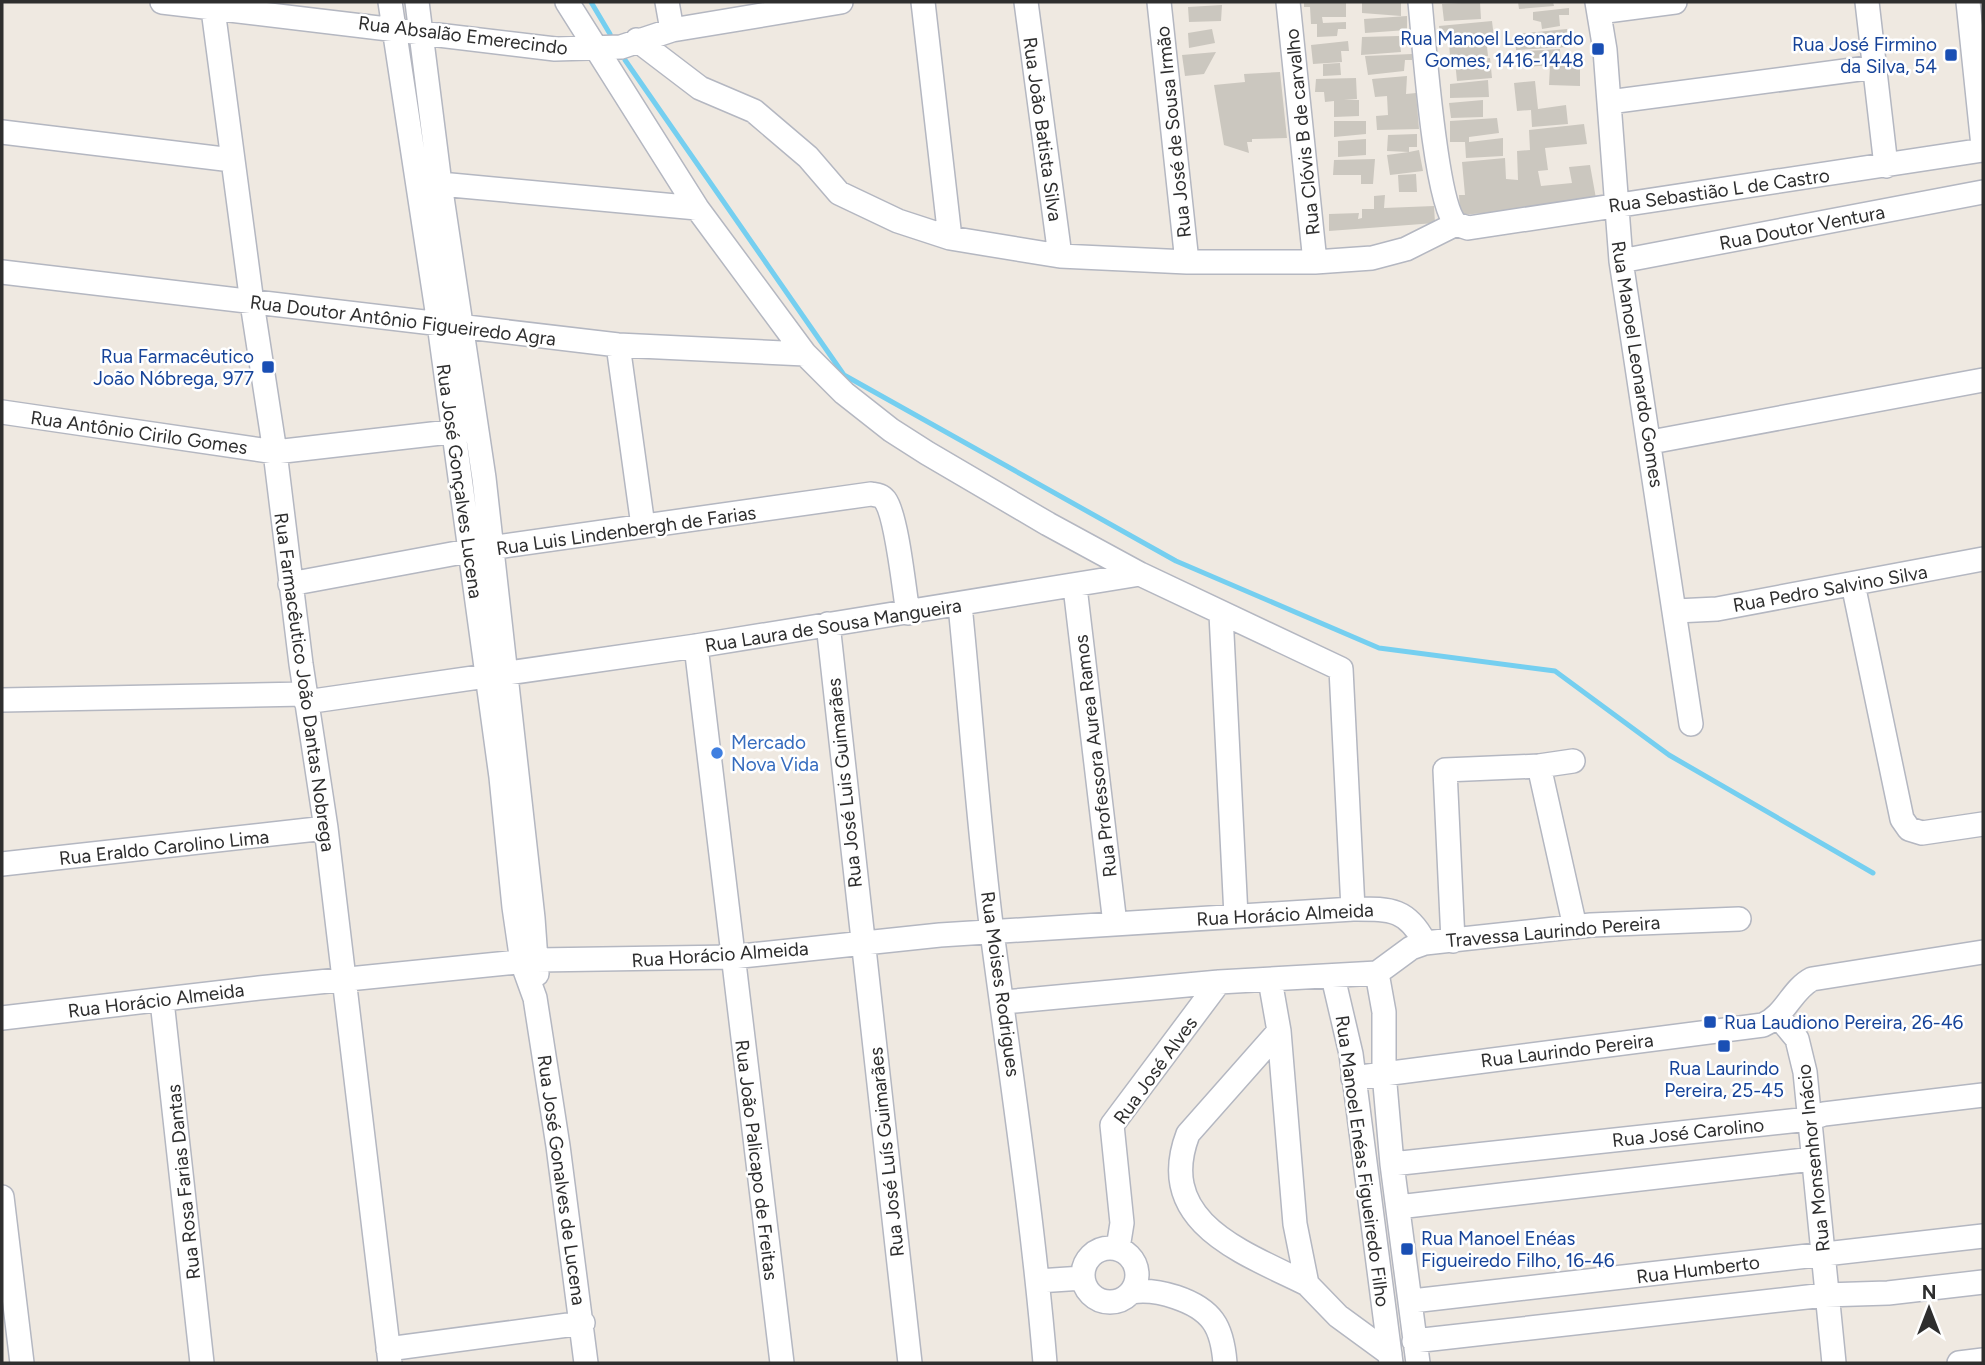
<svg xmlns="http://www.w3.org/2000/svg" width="1985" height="1365" font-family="Figtree,sans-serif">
<rect width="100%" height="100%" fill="#efe9e1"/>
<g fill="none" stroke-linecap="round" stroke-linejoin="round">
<path stroke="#75cff0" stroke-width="5" d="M591,2L610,34
M625,60L844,375L1176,561L1379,648L1555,671L1669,755L1873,873"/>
</g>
<path fill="#cbc7bf" d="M1304,2H1346V17H1322L1323,23L1346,22V29H1338L1337,36L1317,37V24H1311L1310,7H1304Z
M1362,2H1401V16L1362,13Z
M1480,2L1481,19L1444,21L1442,4Z
M1518,2H1553L1554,6L1519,9Z
M1222,5L1221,21L1189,22L1188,7Z
M1569,8V15H1559L1560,26L1542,29L1541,22L1533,20V12Z
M1407,16V30L1365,33L1364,19Z
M1492,21L1494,38H1486L1488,56H1450L1449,43L1481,39L1441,42L1439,26Z
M1212,29L1215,43L1189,48L1188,33Z
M1567,29L1568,47L1516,50L1515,34Z
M1399,36L1401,52L1361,55L1362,37Z
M1348,41L1349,51H1341L1342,62L1313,64L1311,45Z
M1560,49L1561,64L1528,67L1526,51Z
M1216,52L1204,74L1185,76L1182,55Z
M1412,54V60H1405L1404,71L1368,75L1365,56Z
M1490,58L1492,78L1457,81L1455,61Z
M1340,63L1341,75L1323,76V64Z
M1580,64V86L1549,85L1550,66Z
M1280,72L1287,138L1252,139V142H1247L1249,153L1224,145L1214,85L1245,82L1244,74Z
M1407,76L1406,94L1416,93L1419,129L1377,130L1376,116L1388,115L1387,96L1375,97L1372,79Z
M1356,78L1357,99L1344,100H1359V116L1334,117V101L1325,102L1324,92H1315L1316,79Z
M1488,80L1489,97L1450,98V84Z
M1535,81L1538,109L1566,105L1568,124L1532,127L1531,110L1517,111L1514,83Z
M1483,100V117L1451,118L1449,103Z
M1497,118L1499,133L1469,137V142L1503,138V156L1466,158L1465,142H1450V121Z
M1334,121H1366V134L1334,137Z
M1584,124L1587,144L1545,148L1548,170L1538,171L1541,186L1572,183L1569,167L1590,165L1597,204L1460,215L1459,195H1465L1462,162L1505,158L1506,179L1518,180L1517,151L1530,150L1529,130Z
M1417,134V147H1409V152L1419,150L1423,171L1390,175L1387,155L1409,152L1387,151L1388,135Z
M1366,139V155L1338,157V141Z
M1375,159L1373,184H1361V175H1333L1334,160Z
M1416,174L1417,192H1399L1398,175Z
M1385,195L1384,208L1434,206L1435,223L1329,231V214L1359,213L1358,219L1362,218V209H1374V196Z"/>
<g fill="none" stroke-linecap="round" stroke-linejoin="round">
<g stroke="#b4b7c1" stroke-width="26">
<path id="minor" d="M162,2L555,49L621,47L672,30L841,2
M212,2L252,303L275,452L301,664L326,828L390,1363
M390,2L439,324L501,777L514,907L522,962L535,998L558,1146L586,1363
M417,2L440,184L484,478L533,918L537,974
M567,2L697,208L805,354L844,393L891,430L927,453L1048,524L1140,574L1341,669L1353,909
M667,2L672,30
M923,2L950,238
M1026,2L1060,256
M1159,2L1187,262
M1288,2L1315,262
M1420,2C1424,41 1435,202 1456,224
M1597,2L1605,50L1621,261L1691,724
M1867,2L1886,166
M1968,2L1983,146
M1599,12L1675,2
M637,40L700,88L754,111L808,157L839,193L898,221L950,238L1060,256L1187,262H1315L1372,258L1406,249L1456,224
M1609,102L1875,67
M2,132L232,160
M440,184L697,208
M1456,224L1468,228L1983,150
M1621,261L1983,192
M2,272L618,345L805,354
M618,345L643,526
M2,412L275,452L467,430
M1651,442L1983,380
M290,584L468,551L871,494C877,495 881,495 885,500C897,516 904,590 908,613
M1853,584L1902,819L1909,829L1922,833L1983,824
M1075,587L1115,924
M960,605C971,714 978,823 992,932C1011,1076 1033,1219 1045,1363
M1676,611L1717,609L1983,559
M1221,614L1236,916
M828,624L910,1363
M696,646L782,1363
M2,700L305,694
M306,702L696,646L1140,574
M1539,766L1575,927
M2,864L326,828
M1453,941L1445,770L1539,766L1573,761
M1377,973L1384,1012V1073L1392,1164L1418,1363
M1333,977L1351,1054L1391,1363
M1270,980L1279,1031L1295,1224L1307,1284L1338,1316L1390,1354
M162,1001L202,1363
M1004,1002L1219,982L1377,973L1411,948L1425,943L1591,925L1739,919
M1778,1016L1797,1039L1805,1072L1834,1363
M2,1018L259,988L537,960L732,957L940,935L1353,909C1390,909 1407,908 1425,943
M1279,1031L1188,1134C1154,1223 1245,1253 1307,1284
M1353,1078L1763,1025C1786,1015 1791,990 1812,979L1983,952
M1392,1164L1809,1119L1824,1114L1983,1095
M2,1197L22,1363
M1398,1207L1813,1159
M1083 1275a27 27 0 1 1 54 0a27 27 0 1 1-54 0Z
M1118,1248L1122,1223L1112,1125L1219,982
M1038,1281L1083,1278
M1132,1292C1156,1288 1198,1300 1213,1321C1221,1332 1224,1350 1225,1363
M1412,1301L1983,1236
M1414,1341L1825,1295L1888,1293L1983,1282
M388,1349L583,1323
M1959,1363L1983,1360"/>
</g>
<use href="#minor" stroke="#fff" stroke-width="23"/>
</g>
<g fill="#1a4fb4" stroke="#fff" stroke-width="2.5">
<rect x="1591" y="42" width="14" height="14" rx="3.5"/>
<rect x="1944" y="48" width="14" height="14" rx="3.5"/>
<rect x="261" y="360" width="14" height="14" rx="3.5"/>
<rect x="1703" y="1015" width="14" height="14" rx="3.5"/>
<rect x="1717" y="1039" width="14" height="14" rx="3.5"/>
<rect x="1400" y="1242" width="14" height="14" rx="3.5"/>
</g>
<circle fill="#3f7fe0" stroke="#fff" stroke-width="2.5" cx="717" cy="753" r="7"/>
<g text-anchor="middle" stroke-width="5" stroke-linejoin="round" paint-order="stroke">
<g font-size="19" fill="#2e2e2e" stroke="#fff">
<text transform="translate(463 35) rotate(7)" y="7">Rua Absalão Emerecindo</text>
<text transform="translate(1043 129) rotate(82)" y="7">Rua João Batista Silva</text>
<text transform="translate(1173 132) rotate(-96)" y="7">Rua José de Sousa Irmão</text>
<text transform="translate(1302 132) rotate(-96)" y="7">Rua Clóvis B de carvalho</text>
<text transform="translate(1719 190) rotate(-8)" y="7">Rua Sebastião L de Castro</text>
<text transform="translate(1802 227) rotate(-11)" y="7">Rua Doutor Ventura</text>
<text transform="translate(403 320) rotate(7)" y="7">Rua Doutor Antônio Figueiredo Agra</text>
<text transform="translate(1638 364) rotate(81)" y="7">Rua Manoel Leonardo Gomes</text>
<text transform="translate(139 432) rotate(8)" y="7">Rua Antônio Cirilo Gomes</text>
<text transform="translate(460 481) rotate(82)" y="7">Rua José Gonçalves Lucena</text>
<text transform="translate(626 530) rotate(-8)" y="7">Rua Luis Lindenbergh de Farias</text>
<text transform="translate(1830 588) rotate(-10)" y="7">Rua Pedro Salvino Silva</text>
<text transform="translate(833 625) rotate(-9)" y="7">Rua Laura de Sousa Mangueira</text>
<text transform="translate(305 682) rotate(82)" y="7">Rua Farmacêutico João Dantas Nobrega</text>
<text transform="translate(1095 756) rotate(-97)" y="7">Rua Professora Aurea Ramos</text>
<text transform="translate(844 783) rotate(-96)" y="7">Rua José Luis Guimarães</text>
<text transform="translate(164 847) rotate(-6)" y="7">Rua Eraldo Carolino Lima</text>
<text transform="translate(1285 914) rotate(-3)" y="7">Rua Horácio Almeida</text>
<text transform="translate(1553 931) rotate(-5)" y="7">Travessa Laurindo Pereira</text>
<text transform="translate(720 954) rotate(-4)" y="7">Rua Horácio Almeida</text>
<text transform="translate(1001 984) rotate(82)" y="7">Rua Moises Rodrigues</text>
<text transform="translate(156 1000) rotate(-7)" y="7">Rua Horácio Almeida</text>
<text transform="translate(1567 1050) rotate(-7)" y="7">Rua Laurindo Pereira</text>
<text transform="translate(1155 1070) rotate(-54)" y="7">Rua José Alves</text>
<text transform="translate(1688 1132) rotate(-6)" y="7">Rua José Carolino</text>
<text transform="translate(886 1152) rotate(-96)" y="7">Rua José Luís Guimarães</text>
<text transform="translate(1813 1158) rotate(-96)" y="7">Rua Monsenhor Inácio</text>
<text transform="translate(757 1160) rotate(83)" y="7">Rua João Palicapo de Freitas</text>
<text transform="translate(1363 1161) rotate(82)" y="7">Rua Manoel Enéas Figueiredo Filho</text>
<text transform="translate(562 1180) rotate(82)" y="7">Rua José Gonalves de Lucena</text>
<text transform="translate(183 1182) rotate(-96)" y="7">Rua Rosa Farias Dantas</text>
<text transform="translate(1698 1269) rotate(-7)" y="7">Rua Humberto</text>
</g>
<g font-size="19" fill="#164399" stroke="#fff" text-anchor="end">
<text x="1584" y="45">Rua Manoel Leonardo<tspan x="1584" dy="22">Gomes, 1416-1448</tspan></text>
<text x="1937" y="51">Rua José Firmino<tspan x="1937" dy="22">da Silva, 54</tspan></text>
<text x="254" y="363">Rua Farmacêutico<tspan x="254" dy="22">João Nóbrega, 977</tspan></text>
<text x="1724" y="1029" text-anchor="start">Rua Laudiono Pereira, 26-46</text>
<text x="1724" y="1075" text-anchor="middle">Rua Laurindo<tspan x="1724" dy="22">Pereira, 25-45</tspan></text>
<text x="1421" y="1245" text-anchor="start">Rua Manoel Enéas<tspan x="1421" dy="22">Figueiredo Filho, 16-46</tspan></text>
</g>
<g font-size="19" fill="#366cbe" stroke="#fff" text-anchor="start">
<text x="731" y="749">Mercado<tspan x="731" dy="22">Nova Vida</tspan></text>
</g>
</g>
<rect width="1985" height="1365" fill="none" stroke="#2e2e2e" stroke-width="7"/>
<g transform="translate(1929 1309)" stroke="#ffffff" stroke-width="5" paint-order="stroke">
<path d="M0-5L12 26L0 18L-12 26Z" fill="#2e2e2e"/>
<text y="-10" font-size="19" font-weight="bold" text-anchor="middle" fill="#2e2e2e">N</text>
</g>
</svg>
